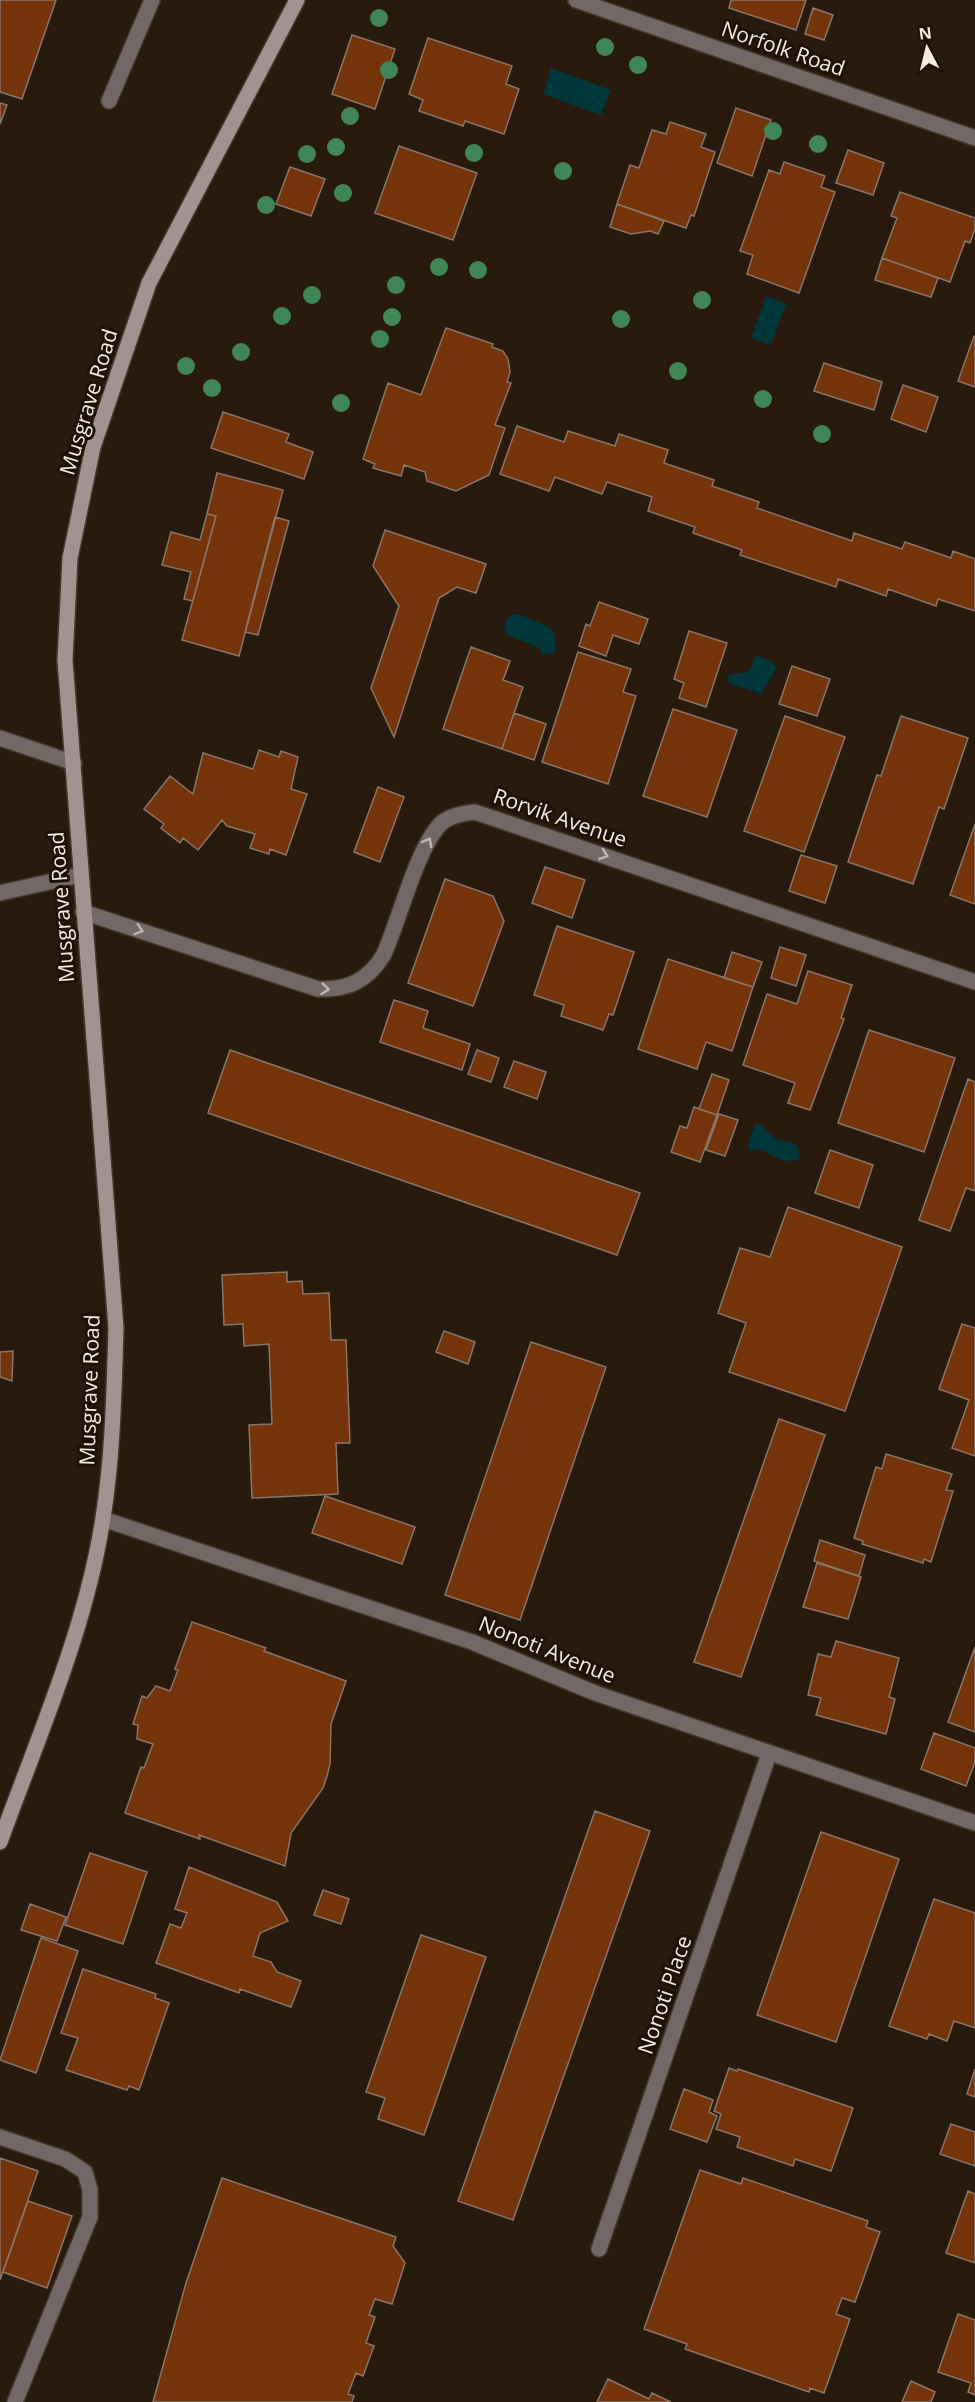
<svg xmlns="http://www.w3.org/2000/svg" width="975" height="2402" font-family="'Open Sans',sans-serif">
<rect width="100%" height="100%" fill="#281b0d"/>
<path fill="#00373a" d="M551,68L611,90L601,115L543,94Z
M766,296L786,304L771,345L751,338Z
M514,614C520,614 523,616 528,618C550,629 557,623 555,653L542,655L540,648L507,635L504,629L506,619Z
M758,656L767,659L777,668L761,694L729,683L727,678L729,675C745,669 748,681 754,658Z
M755,1124H759L776,1139L796,1144L800,1152L798,1160L785,1161L758,1149L751,1151L748,1146Z"/>
<path fill="#743309" stroke="#8a756a" stroke-width="1.5" d="M0,0H56L22,99L0,92Z
M731,0H806L796,30L729,8Z
M813,8L833,15L824,40L805,34Z
M352,35L395,49L375,109L332,94Z
M428,38L512,66L506,84L519,89L504,134L465,121L463,126L419,111L423,100L409,94Z
M0,103L7,105L0,124Z
M736,108L771,120L752,176L717,163Z
M670,122L706,134L701,147L715,152L694,216L691,215L686,228L617,204L630,165L639,168L652,130L666,134Z
M399,146L477,173L453,240L375,213Z
M848,150L884,163L873,195L836,183Z
M784,162L825,176L821,187L835,192L799,293L747,274L753,255L740,251L769,170L780,174Z
M290,167L325,179L311,216L276,204Z
M900,192L975,218V229L970,243L965,241L950,282L882,258L897,218L891,216Z
M617,204L664,221L658,234L650,231L631,234L610,227Z
M882,258L938,278L931,297L875,280Z
M446,328L493,344L492,347L503,351L508,359L510,372L507,382L511,383L495,425L505,428L489,475L456,491L427,481L425,472L404,465L401,476L373,468L375,464L363,459L388,383L421,395Z
M974,336L975,337V387L958,381Z
M824,363L882,382L874,410L814,391Z
M903,385L938,397L926,432L891,419Z
M223,412L289,434L286,442L313,452L304,479L211,448Z
M517,426L564,442L568,431L615,446L619,434L668,450L664,463L714,480L712,486L759,502L757,508L852,541L854,533L902,549L905,542L951,558L953,551L975,559V611L938,599L936,606L888,589L886,596L838,579L836,587L740,555L742,550L693,533L695,527L648,511L652,497L607,482L602,494L555,477L549,491L500,474Z
M217,473L283,490L239,656L182,640L216,516L207,514Z
M207,514L216,516L193,601L184,599L191,572L162,565L171,532L200,540Z
M275,517L289,521L258,635L245,632Z
M385,530L486,564L476,593L457,587L439,598L394,737L371,688L399,606L373,566Z
M599,602L648,619L639,644L613,635L606,656L579,646L586,624L590,626Z
M689,631L727,643L706,707L679,698L684,683L674,679Z
M471,647L510,661L503,680L523,687L502,749L443,729Z
M578,652L631,669L623,692L636,696L608,784L542,762Z
M792,666L830,679L817,716L779,704Z
M673,709L737,730L707,817L643,796Z
M514,713L546,724L534,760L502,749Z
M785,716L845,737L804,852L744,831Z
M901,716L968,738L944,809L939,807L913,884L848,862L877,775L881,776Z
M259,750L279,757L281,751L298,757L291,789L307,794L286,855L270,849L269,854L250,848L255,834L227,826L222,820L198,850L183,838L180,843L161,828L164,824L144,809L170,776L193,794L203,753L253,769Z
M378,787L404,797L380,862L354,852Z
M975,824V904L950,895Z
M801,855L837,866L825,903L789,891Z
M545,867L585,880L572,918L532,903Z
M445,879L493,896L504,921L473,1006L408,983Z
M557,926L634,952L613,1015L609,1014L603,1030L561,1016L564,1005L534,995Z
M780,947L806,955L796,986L771,978Z
M732,952L762,962L753,987L724,978Z
M668,959L753,987L732,1051L706,1042L697,1069L638,1049Z
M808,971L852,985L841,1018L844,1019L810,1110L788,1103L795,1083L743,1065L767,994L797,1004Z
M394,1000L428,1011L423,1028L470,1044L462,1070L380,1042Z
M869,1030L955,1058L924,1152L838,1123Z
M230,1050L640,1193L617,1255L208,1113Z
M477,1050L499,1058L491,1082L468,1074Z
M514,1061L546,1072L537,1099L504,1087Z
M712,1074L729,1080L717,1115L699,1109Z
M968,1079L975,1082V1191L966,1188L950,1231L919,1220Z
M694,1107L717,1115L700,1162L671,1152L680,1126L687,1128Z
M719,1114L738,1120L725,1156L706,1150Z
M830,1150L873,1165L859,1208L815,1193Z
M788,1207L902,1247L845,1411L729,1372L746,1323L718,1313L740,1248L770,1257Z
M287,1272V1282L302,1281L303,1294L329,1293L331,1340H346L350,1443H336L338,1494L252,1498L249,1425L272,1424L269,1344L244,1346L243,1324L224,1325L222,1275Z
M962,1324L975,1328V1456L952,1448L969,1400L939,1389Z
M444,1331L475,1342L468,1364L436,1352Z
M531,1342L606,1367L520,1620L445,1595Z
M13,1351L12,1381L0,1377V1352Z
M779,1419L825,1435L741,1677L694,1662Z
M886,1454L952,1474L946,1490L953,1491L931,1562L924,1559L923,1563L862,1544L863,1541L854,1538L876,1467L882,1469Z
M325,1496L415,1527L402,1564L312,1533Z
M820,1540L865,1555L859,1576L814,1561Z
M817,1563L861,1577L848,1619L803,1607Z
M192,1622L266,1648L264,1651L346,1681L331,1724L330,1764L327,1776L323,1788L291,1833L285,1866L199,1835L200,1839L125,1813L141,1767L144,1768L153,1744L137,1739L138,1725L133,1724L142,1696L147,1698L156,1686L170,1691L178,1670L175,1669Z
M836,1641L899,1658L889,1697L895,1699L886,1734L816,1715L821,1698L808,1695L818,1654L831,1657Z
M975,1647V1732L948,1722Z
M934,1733L975,1748V1762L966,1786L921,1769Z
M595,1811L650,1831L513,2220L458,2201Z
M821,1832L899,1859L836,2042L757,2015Z
M90,1853L147,1872L123,1944L65,1925Z
M189,1867L277,1902L288,1921L260,1933L253,1956L271,1962L277,1972L301,1981L291,2007L240,1989L239,1993L156,1963L170,1924L181,1928L187,1913L175,1909Z
M323,1890L349,1899L341,1924L314,1915Z
M934,1899L975,1913V2028L954,2021L947,2041L929,2034L927,2039L889,2026Z
M30,1904L66,1917L57,1941L21,1930Z
M421,1935L486,1957L424,2135L378,2119L385,2098L366,2092Z
M41,1938L78,1951L36,2073L0,2060Z
M83,1969L156,1994L155,1998L169,2003L139,2090L129,2086L127,2090L66,2070L78,2038L61,2033Z
M729,2068L737,2071L738,2069L853,2108L831,2171L795,2159L793,2166L737,2147L740,2137L716,2129L721,2114L714,2111Z
M975,2069V2097L967,2094Z
M684,2089L713,2100L709,2112L717,2116L707,2142L670,2129Z
M951,2124L975,2132V2166L940,2154Z
M0,2158L38,2171L0,2280Z
M700,2170L741,2184L743,2178L868,2221L866,2227L880,2232L855,2302L842,2298L836,2314L850,2319L824,2393L810,2388L809,2392L685,2349L687,2344L644,2329Z
M222,2178L396,2237L393,2246L405,2263L392,2304L375,2299L369,2315L375,2317L366,2343L374,2346L363,2376L356,2373L348,2394L354,2396L352,2402H153L186,2283Z
M968,2191L975,2194V2263L946,2253Z
M28,2201L72,2216L47,2288L3,2272Z
M958,2314L975,2320V2395L968,2392L971,2383L938,2372Z
M608,2379L649,2399L652,2393L671,2402H597Z
M911,2381L935,2392L931,2402H902Z"/>
<g fill="none" stroke-linecap="round" stroke-linejoin="round">
<g stroke="#45382b" stroke-width="18">
<path id="lane" d="M109,101L152,0
M0,2137L65,2159L85,2172L90,2190V2217L15,2402"/>
</g>
<g stroke="#45382b" stroke-width="18">
<path id="street" d="M576,0L975,138
M0,738L74,763
M0,893L80,875
M83,912L318,989C348,990 367,981 383,956C399,923 418,841 444,821C453,815 464,813 475,812L975,982
M103,1519L472,1642L595,1693L975,1823
M599,2249L769,1754"/>
</g>
<g stroke="#45382b" stroke-width="18">
<path id="secondary" d="M0,1842C38,1737 86,1629 103,1518C113,1455 114,1391 116,1328L65,660L70,558L93,447L149,283L297,0"/>
</g>
<use href="#lane" stroke="#736868" stroke-width="15"/>
<use href="#street" stroke="#736868" stroke-width="15"/>
<use href="#secondary" stroke="#a39292" stroke-width="15"/>
</g>
<g fill="#418657">
<circle cx="379" cy="18" r="9"/>
<circle cx="605" cy="47" r="9"/>
<circle cx="638" cy="65" r="9"/>
<circle cx="389" cy="70" r="9"/>
<circle cx="350" cy="116" r="9"/>
<circle cx="773" cy="131" r="9"/>
<circle cx="818" cy="144" r="9"/>
<circle cx="336" cy="147" r="9"/>
<circle cx="474" cy="153" r="9"/>
<circle cx="307" cy="154" r="9"/>
<circle cx="563" cy="171" r="9"/>
<circle cx="343" cy="193" r="9"/>
<circle cx="266" cy="205" r="9"/>
<circle cx="439" cy="267" r="9"/>
<circle cx="478" cy="270" r="9"/>
<circle cx="396" cy="285" r="9"/>
<circle cx="312" cy="295" r="9"/>
<circle cx="702" cy="300" r="9"/>
<circle cx="282" cy="316" r="9"/>
<circle cx="392" cy="317" r="9"/>
<circle cx="621" cy="319" r="9"/>
<circle cx="380" cy="339" r="9"/>
<circle cx="241" cy="352" r="9"/>
<circle cx="186" cy="366" r="9"/>
<circle cx="678" cy="371" r="9"/>
<circle cx="212" cy="388" r="9"/>
<circle cx="763" cy="399" r="9"/>
<circle cx="341" cy="403" r="9"/>
<circle cx="822" cy="434" r="9"/>
</g>
<defs><path id="oneway-chevron" d="M-2-3.5L2.5 0L-2 3.5" fill="none" stroke-width="1.6" stroke-linecap="round" stroke-linejoin="round" transform="scale(1.5)"/></defs>
<g stroke="#c1b7b2">
<use href="#oneway-chevron" transform="translate(428 842) rotate(-62)"/>
<use href="#oneway-chevron" transform="translate(604 855) rotate(19)"/>
<use href="#oneway-chevron" transform="translate(139 930) rotate(18)"/>
<use href="#oneway-chevron" transform="translate(325 989) rotate(6)"/>
</g>
<g text-anchor="middle" stroke-width="6" stroke-linejoin="round" paint-order="stroke">
<g font-size="21" fill="#f5ece3" stroke="#1e1205">
<text transform="translate(783 49) rotate(19)" y="7">Norfolk Road</text>
<text transform="translate(89 402) rotate(-73)" y="7">Musgrave Road</text>
<text transform="translate(560 818) rotate(19)" y="7">Rorvik Avenue</text>
<text transform="translate(62 907) rotate(-94)" y="7">Musgrave Road</text>
<text transform="translate(90 1390) rotate(-88)" y="7">Musgrave Road</text>
<text transform="translate(547 1650) rotate(22)" y="7">Nonoti Avenue</text>
<text transform="translate(665 1995) rotate(-71)" y="7">Nonoti Place</text>
</g>
</g>
<g transform="translate(927 48) rotate(353)" stroke="#1e1205" stroke-width="4.5" paint-order="stroke">
<path d="M0-4.5L10 22L0 15L-10 22Z" fill="#f5ece3"/>
<text y="-9" font-size="16" font-weight="bold" text-anchor="middle" fill="#f5ece3">N</text>
</g>
</svg>
